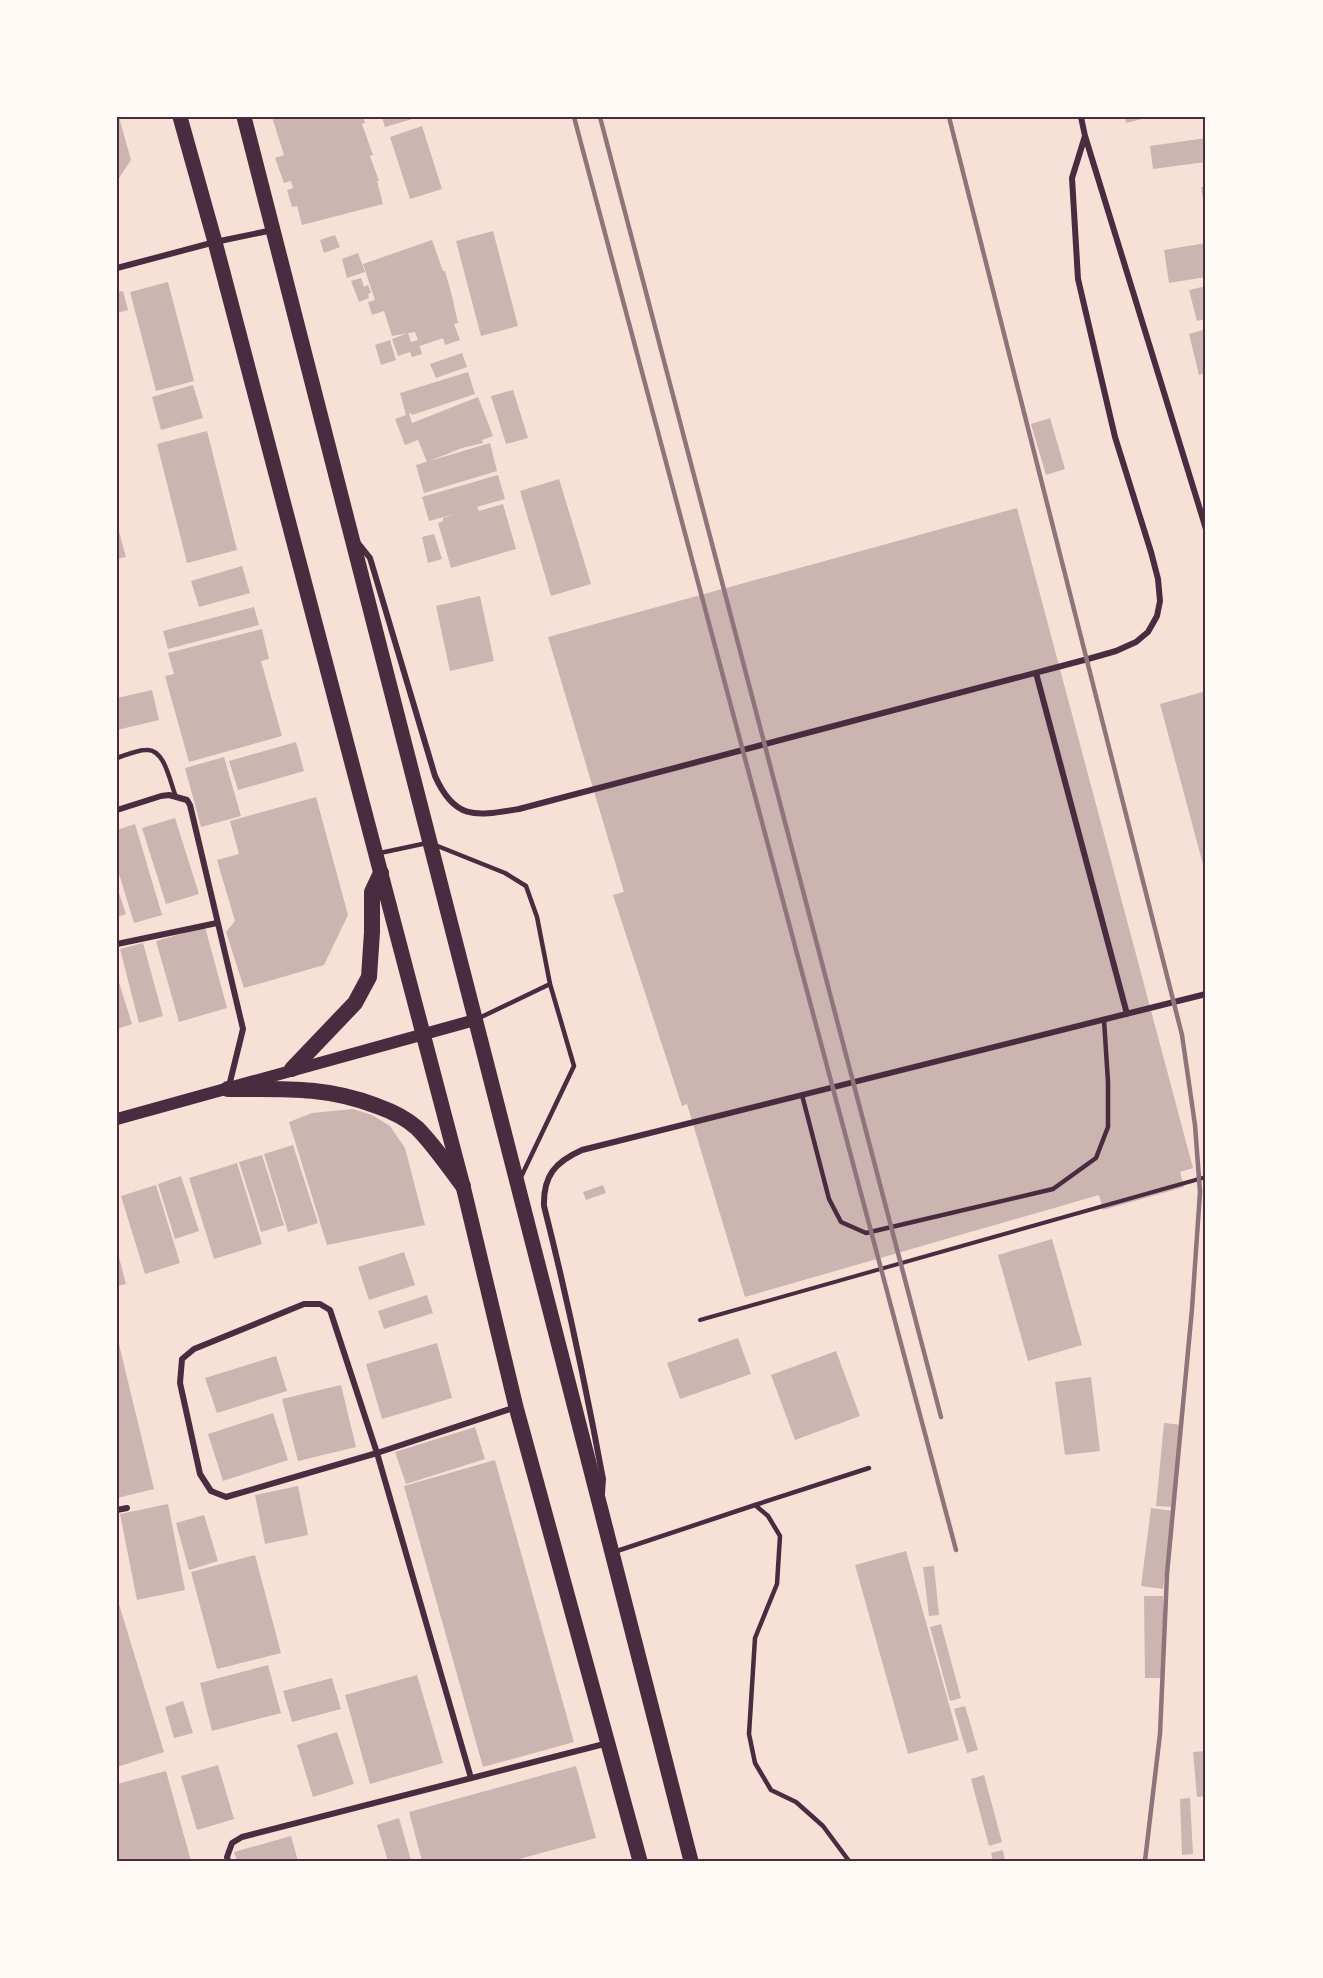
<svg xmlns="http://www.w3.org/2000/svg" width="1323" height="1978" font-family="Lato,sans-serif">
<rect width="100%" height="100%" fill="#f7e1d7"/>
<path fill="#ccb4b1" d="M117,117H119L131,160L117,181Z
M272,117H363L365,123L362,124L373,155L370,156L379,181H377L383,204L302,225L297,206L292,207L287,190L293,188L291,181L284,183L275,158L284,155Z
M382,117H416V118L385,127Z
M1125,117H1146V118L1126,123Z
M422,126L442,189L410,199L390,137Z
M1206,138V162L1153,169L1150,146Z
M1201,187H1206V212H1205Z
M493,231L518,326L481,336L456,241Z
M335,235L340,247L324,253L320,240Z
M432,240L443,271H445L452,296L458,323L454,324L460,340L445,345L443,338L420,346L415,332L392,336L384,311L372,315L368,302L375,300L363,264Z
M1206,243V277L1169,283L1164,250Z
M358,253L365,272L347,278L342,259Z
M361,278L364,287L368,285L371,293L368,294L369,298L359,302L351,281Z
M168,282L194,381L156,391L130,292Z
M1206,286V319L1197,321L1189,290Z
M123,291L128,310L117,313V292Z
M1206,329V373L1199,375L1189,334Z
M408,333L411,342L418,340L422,354L412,357L410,352L398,356L392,339Z
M390,340L396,360L381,365L375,345Z
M462,353L467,367L436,378L430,364Z
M468,372L475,394L412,415L411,413L409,414L412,423L478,397L493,436L482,440L483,443L462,448L427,462L418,440L405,445L395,419L406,415L400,393Z
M193,385L203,418L161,430L152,397Z
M513,390L528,438L506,444L491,396Z
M1050,418L1065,469L1046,475L1031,424Z
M207,431L237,550L187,563L157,444Z
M490,443L497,471L424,493L416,465Z
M498,475L505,499L477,507L479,511L503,504L516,549L451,568L438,523L443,521V518L455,514L429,521L422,497Z
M559,479L591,584L551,596L520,491Z
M1017,508L1193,1168L1180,1172L1184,1187L1103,1210L1099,1195L745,1297L687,1104L682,1106L613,895L624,892L548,637Z
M118,528L126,557L117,559V529Z
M434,534L442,559L428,563L422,537Z
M242,566L250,593L199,607L191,581Z
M480,596L494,661L450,671L436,606Z
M254,607L259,625L168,649L163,631Z
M262,629L269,659L261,661L282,736L189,762L165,676L174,674L168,653Z
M152,690L159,720L117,730V698Z
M1206,691V872H1205L1160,704Z
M296,742L304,771L238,790L229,761Z
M224,757L241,816L201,827L185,768Z
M316,797L348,915L324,965L244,988L226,932L235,921L217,860L239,854L230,821Z
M175,818L199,894L166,904L142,828Z
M135,824L162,915L134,923L117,867V830Z
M117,887L126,914L117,917Z
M205,927L227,1008L179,1022L156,941Z
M143,943L163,1016L139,1023L120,949Z
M117,976L132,1024L117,1029Z
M353,1109L372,1115L390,1126L405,1148L425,1225L327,1245L289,1122L312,1113Z
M293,1145L318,1223L288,1232L264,1154Z
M262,1155L284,1225L261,1232L239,1162Z
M237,1163L262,1244L214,1259L189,1178Z
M181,1176L199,1231L175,1239L158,1184Z
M156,1185L180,1263L145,1274L121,1196Z
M603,1185L606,1193L586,1200L583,1192Z
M1052,1239L1082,1345L1028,1361L998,1255Z
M117,1250L126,1284L117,1286Z
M404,1252L415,1285L369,1300L358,1267Z
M427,1295L433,1313L384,1329L378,1311Z
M117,1336L154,1489L117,1498Z
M738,1338L751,1374L680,1399L667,1363Z
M437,1343L452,1398L382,1419L366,1364Z
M836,1351L860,1416L795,1440L771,1375Z
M276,1356L287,1391L217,1413L205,1378Z
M1091,1377L1100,1451L1065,1455L1055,1382Z
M341,1385L356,1447L298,1461L282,1399Z
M273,1413L288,1460L223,1481L208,1434Z
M1164,1423L1182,1425L1174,1507L1156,1506Z
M475,1427L485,1459L406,1484L395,1452Z
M495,1460L574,1742L483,1767L404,1486Z
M298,1486L308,1535L265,1544L255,1495Z
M168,1504L185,1590L137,1600L120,1514Z
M1151,1508L1173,1511L1163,1589L1141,1586Z
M204,1515L218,1561L189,1570L176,1523Z
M906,1551L959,1740L908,1754L855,1565Z
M255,1555L281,1653L217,1669L191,1572Z
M934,1566L939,1615L929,1616L923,1567Z
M1144,1596H1163V1678H1145Z
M118,1601L164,1752L117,1767V1602Z
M941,1624L961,1698L950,1701L930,1627Z
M268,1665L281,1713L212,1731L200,1683Z
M417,1675L443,1763L370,1784L345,1695Z
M332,1678L341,1709L292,1722L283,1691Z
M183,1701L193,1733L174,1738L165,1707Z
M965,1706L978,1750L967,1753L954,1709Z
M337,1732L354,1784L313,1797L297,1745Z
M1206,1751V1796L1197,1797L1193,1752Z
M218,1765L234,1819L197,1830L181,1776Z
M576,1766L596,1838L512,1861H422L409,1812Z
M166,1771L191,1861H117V1784Z
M984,1775L1002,1842L989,1846L971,1779Z
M1190,1798L1193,1854L1182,1855L1180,1799Z
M399,1818L411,1860L388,1861L377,1825Z
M291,1836L298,1861H237L234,1852Z
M1003,1850L1005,1861H993L991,1853Z"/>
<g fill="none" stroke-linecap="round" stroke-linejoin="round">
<path stroke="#4a2c40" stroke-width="4" d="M700,1320L1206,1177"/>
<path stroke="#4a2c40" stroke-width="4.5" d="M117,758C126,755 137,750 146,750C165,748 170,783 176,797
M435,845L505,873L526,886L537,917L550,984L574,1066L521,1177
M380,853L427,843
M477,1019L550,984
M802,1095L829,1199L841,1222L866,1233L1053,1189L1096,1158L1108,1127V1082L1104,1020
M755,1505L869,1468
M614,1552L755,1505L768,1516L780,1536L777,1584L755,1638L749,1734L755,1763L771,1790L796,1802L823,1826L849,1861"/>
<path stroke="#4a2c40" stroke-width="6" d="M1081,117L1085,136L1206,529
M117,268L215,242L273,230
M358,543L370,558L435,776C455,821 476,816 519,809L1088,659L1116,651L1136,642L1148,632L1157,616L1160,601L1158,579L1151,552L1115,437L1078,279L1072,178L1085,136
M1036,673L1127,1014
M117,810L161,796L169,795L187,800L190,805L243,1029L229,1086
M117,944L217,923
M602,1493L603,1479C586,1387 567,1297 544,1206C543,1176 555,1162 582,1150L1206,994
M117,1510L127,1508
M471,1778L377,1453L330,1310L320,1304H304L194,1349L182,1359L180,1383L200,1474L211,1491L226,1497L377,1453L516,1407
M228,1861L227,1857L232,1843L242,1837L608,1743"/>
<path stroke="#4a2c40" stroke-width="12" d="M117,1119L475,1020"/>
<path stroke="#4a2c40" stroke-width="15" d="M180,117L215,242L463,1186L516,1407L640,1861
M244,117L691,1861"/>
<path stroke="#4a2c40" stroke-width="16" d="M292,1069L355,1003L369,977L372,932V892L381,873
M228,1089C282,1089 326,1086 377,1106C391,1111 406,1118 417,1128C434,1145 448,1166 463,1186"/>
<path stroke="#8f747c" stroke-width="4.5" d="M574,117L956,1550
M600,117L941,1417
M949,117L1182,1035L1195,1125L1200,1192L1192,1309L1167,1574L1160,1734L1145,1861"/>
</g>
<rect width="1323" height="1978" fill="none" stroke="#fffaf5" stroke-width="237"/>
<rect x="118" y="118" width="1086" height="1742" fill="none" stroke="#4a2c40" stroke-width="2"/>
</svg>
